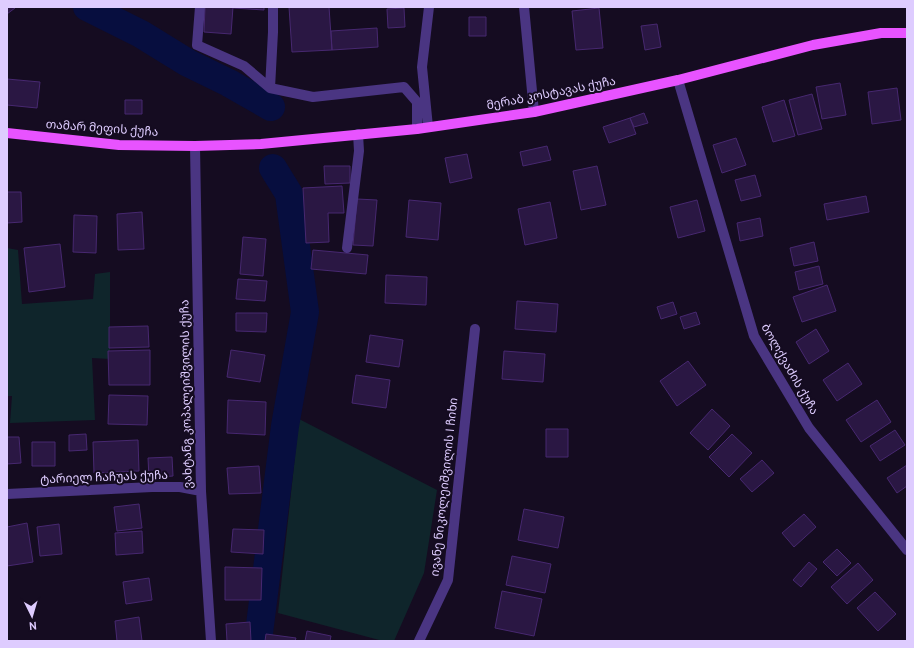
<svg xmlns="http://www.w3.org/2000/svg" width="914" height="648" font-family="Overpass,'Noto Sans Georgian',sans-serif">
<rect width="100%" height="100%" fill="#150c21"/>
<path fill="#0f252b" d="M7,248L18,250L22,304L93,299L95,274L110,272V359L92,358L95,420L10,423L12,396H7Z
M299,419L437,490L424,573L394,641H383L278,613Z"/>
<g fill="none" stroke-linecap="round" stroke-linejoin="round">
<path stroke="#070e3f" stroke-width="28" d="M87,7L141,34L188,63L229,83L271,107
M258,641L285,426L305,312L289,194L273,168"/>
</g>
<path fill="#2a1743" stroke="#472870" d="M7,7H14L15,8L7,14Z
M205,7H233L231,34L204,32Z
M233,7H264V10L233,8Z
M289,7H329L332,50L292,52Z
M404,8L405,27L388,28L387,9Z
M599,8L603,48L576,50L572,11Z
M469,17H486V36H469Z
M657,24L661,47L645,50L641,26Z
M377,28L378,47L332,50L331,31Z
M7,79L40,82L37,108L7,105Z
M840,83L846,115L822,119L816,87Z
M897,88L901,120L872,124L868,92Z
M812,94L822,129L798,135L789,100Z
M125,100H142V114H125Z
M784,100L795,136L773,142L762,107Z
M644,113L648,123L634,127L630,118Z
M630,118L636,134L609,143L603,127Z
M736,138L746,165L722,173L713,145Z
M547,146L551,160L523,166L520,152Z
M467,154L472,178L450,183L445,158Z
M324,166H350V183L325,184Z
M597,166L606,205L581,210L573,171Z
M755,175L761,196L741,201L735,180Z
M342,186L344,213H328L329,242L306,243L303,188Z
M7,192H21L22,222L7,223Z
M866,196L869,212L827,220L824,204Z
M357,199L377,200L373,246L353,245Z
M409,200L441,203L438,240L406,237Z
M697,200L705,231L678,238L670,207Z
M550,202L557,238L525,245L518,209Z
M142,212L144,249L118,250L117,214Z
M74,215L97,216L96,253L73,252Z
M760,218L763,236L740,241L737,223Z
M243,237L266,239L263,276L240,274Z
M814,242L818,261L794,266L790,248Z
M60,244L65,287L29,292L24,248Z
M313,250L368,255L366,274L311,269Z
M819,266L823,284L799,290L795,272Z
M386,275L427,277L426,305L385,303Z
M238,279L267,281L265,301L236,299Z
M827,285L836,311L802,322L793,297Z
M517,301L558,304L556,332L515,329Z
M673,302L677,314L661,319L657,307Z
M696,312L700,324L684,329L680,317Z
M236,313H267L266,332L236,331Z
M148,326L149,347L109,348V327Z
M816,329L829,351L809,364L796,342Z
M370,335L403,340L399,367L366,362Z
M150,350V385H109L108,351Z
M231,350L265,355L260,382L227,377Z
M504,351L545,354L543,382L502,379Z
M688,361L706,385L677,406L660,381Z
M848,363L862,384L837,401L823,380Z
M356,375L390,380L386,408L352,403Z
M109,395L148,396L147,425L108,424Z
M228,400L266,402L265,435L227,433Z
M877,400L891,422L861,442L846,420Z
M712,409L730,426L708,450L690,433Z
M546,429H568V457H546Z
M895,430L905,445L880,461L870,446Z
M86,434L87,450L69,451V435Z
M732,434L752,453L729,477L709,457Z
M7,437H19L21,463L7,464Z
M138,440L139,471L94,473L93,442Z
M32,442H55V466H32Z
M172,457L173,476L149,478L148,458Z
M762,460L774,473L752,492L740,479Z
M907,465V486L897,493L887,478Z
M259,466L261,493L229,494L227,468Z
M139,504L142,528L117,531L114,507Z
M524,509L564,517L558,548L518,540Z
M804,514L816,527L794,547L782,533Z
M27,523L33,562L7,566V527Z
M59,524L62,554L40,556L37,527Z
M233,529L264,530L263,554L231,552Z
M142,531L143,553L116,555L115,533Z
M837,549L851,563L837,576L823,562Z
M512,556L551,564L545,593L506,585Z
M809,562L817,569L801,587L793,580Z
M858,563L873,580L847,604L831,587Z
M225,567L262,568L261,600H225Z
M149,578L152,600L126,604L123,582Z
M502,591L542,599L534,636L495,628Z
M875,592L896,614L878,631L857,608Z
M139,617L142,641H117L115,621Z
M250,622L251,641H227L226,624Z
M307,631L331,636L330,641H305Z
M266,634L296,638L295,641H265Z"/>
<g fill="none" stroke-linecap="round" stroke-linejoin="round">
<path stroke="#4a3582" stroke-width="10" d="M200,7L197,45L244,66L270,88L313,97L404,87L417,102V129
M524,7L534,112
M678,80L754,336L809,428L907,550
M270,88L273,32V7
M428,127L422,67L429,7
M195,146L201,491L211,641
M347,248L359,151L358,134
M7,494L152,487H180L201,491
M419,641L448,580L475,329"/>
<path stroke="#e853ff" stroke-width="10" d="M7,133L119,145L195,146L261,144L417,129L534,112L678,80L813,45L881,33H907"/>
</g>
<g text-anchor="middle" stroke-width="4" stroke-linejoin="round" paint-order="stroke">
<g font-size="12" fill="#deccff" stroke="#150c21">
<text transform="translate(551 93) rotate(-11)" y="4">მერაბ კოსტავას ქუჩა</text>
<text transform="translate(102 128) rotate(4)" y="4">თამარ მეფის ქუჩა</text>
<text transform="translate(790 369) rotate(60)" y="4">ბოლქვაძის ქუჩა</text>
<text transform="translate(186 394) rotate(-91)" y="4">ვახტანგ კოპალეიშვილის ქუჩა</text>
<text transform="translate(104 477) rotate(-2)" y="4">ტარიელ ჩაჩუას ქუჩა</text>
<text transform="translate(444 487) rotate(-84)" y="4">ივანე ნიკოლეიშვილის I ჩიხი</text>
</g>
</g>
<rect width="914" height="648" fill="none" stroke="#deccff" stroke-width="16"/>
<g transform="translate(32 616) rotate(175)" stroke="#150c21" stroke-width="3" paint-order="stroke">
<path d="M0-3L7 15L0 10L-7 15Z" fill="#deccff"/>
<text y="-6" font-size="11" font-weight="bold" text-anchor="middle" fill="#deccff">N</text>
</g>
</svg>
